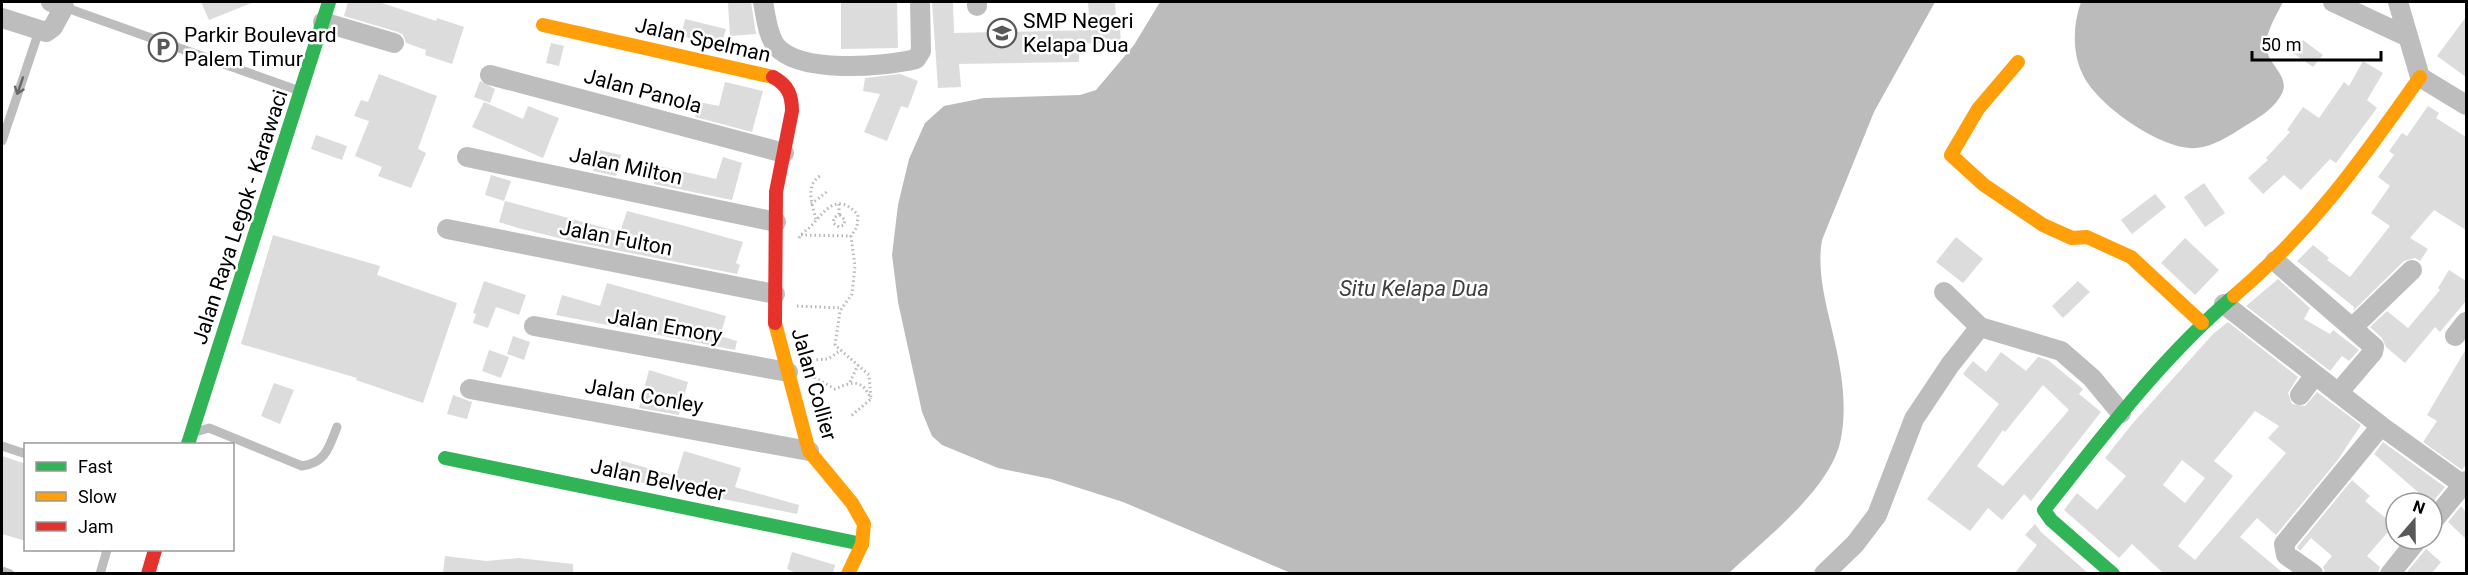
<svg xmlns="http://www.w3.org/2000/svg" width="2468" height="575" font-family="Roboto,sans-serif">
<rect width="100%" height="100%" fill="#fff"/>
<path fill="#bbb" d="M1160,2H1935L1874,112L1822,240C1816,274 1828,310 1835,343C1842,374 1847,407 1841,438C1833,487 1764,540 1729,573H1291L1123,502L1051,479L998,468L942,445L932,436L922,412L898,302L892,255L898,205L909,159L925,123L944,106L984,98L1080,95L1096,90L1134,45Z
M2081,2H2283C2277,14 2267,30 2266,44C2265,65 2294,76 2280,97C2272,110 2258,118 2245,126C2229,136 2215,146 2196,148C2162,151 2095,104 2082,73C2072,51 2073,24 2081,2Z"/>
<path fill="#dcdcdc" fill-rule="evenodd" d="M201,2H254L209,20Z
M348,2H379L436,21L437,18L464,27L452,64L425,55L426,50L406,43L403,35L398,32L344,16Z
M751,2L756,34L730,36L728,3Z
M841,2H897L898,48L841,49Z
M932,2H953L954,33L1090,30L1088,2H1115L1117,30H1120L1121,41L1079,44V62L959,64L961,87L938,88Z
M2466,17V77L2437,56Z
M685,19L726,29L721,46L681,36Z
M2303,40L2323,55L2313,67L2293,53Z
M551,43L564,46L559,66L546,63Z
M2363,61L2383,73L2367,100L2377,108L2336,163L2330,159L2301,190L2284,175L2263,194L2248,178L2268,160L2266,158L2290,132L2287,130L2303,107L2319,118L2344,82L2349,86Z
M379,74L437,96L418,149L426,153L411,188L378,176L382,167L355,156L369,121L354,116L361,100L368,102Z
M900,74L918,81L908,108L901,106L887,141L864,132L880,94L863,91L865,78Z
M480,81L495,89L490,103L474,97Z
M725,82L763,91L752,132L695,117L699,102L719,106Z
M484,102L523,119L528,106L559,118L543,158L472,127Z
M2428,106L2439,113L2436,118L2466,137V230L2434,210L2410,238L2428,249L2420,261L2415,258L2404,261L2353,311L2354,307L2297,261L2313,245L2329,258L2327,260L2350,277L2390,226L2371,213L2390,186L2378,177L2394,155L2389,151L2402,133L2407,136Z
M316,135L347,146L342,160L311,149Z
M599,150L621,155L616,176L593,171Z
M723,157L742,163L732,200L654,184L659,166L716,179Z
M491,175L511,181L504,201L485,195Z
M2204,183L2225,213L2205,227L2184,197Z
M2155,194L2166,207L2132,234L2121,220Z
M505,201L620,232L627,211L685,226L743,242L736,263L740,265L737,274L575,242L518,228L499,222Z
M273,235L380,266L377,275L457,303L423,403L356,380L357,378L241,344Z
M1956,237L1983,259L1963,283L1936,262Z
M2185,238L2219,270L2195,295L2161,263Z
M2449,270L2466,281V301L2440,332L2435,327L2405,363L2386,347L2382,338L2370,327L2387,311L2408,328L2440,290L2438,288Z
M2278,279L2310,308L2304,319L2330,334L2333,330L2359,350L2349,361L2342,356L2330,371L2246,306Z
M484,281L526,295L519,315L496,307L488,328L473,323L476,314L473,313Z
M2078,281L2090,292L2063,318L2052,306Z
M607,283L726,316L720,336L737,341L735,350L556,315L562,295L600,306Z
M2228,322L2298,377L2288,393L2292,404L2305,406L2317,392L2361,425L2337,461L2276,535L2257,518L2240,537L2283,573H2163L2132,544L2119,558L2064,510L2077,493L2097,510L2126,476L2105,458L2133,423L2213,334ZM2255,411L2279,426L2268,438L2286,453L2195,560L2178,546L2233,476L2214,461ZM2182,460L2205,478L2185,503L2163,485Z
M513,336L530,342L524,360L507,354Z
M2466,349V464L2462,470L2423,442L2437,421L2427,415Z
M489,350L509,357L501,378L482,371Z
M2001,352L2026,371L2038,357L2048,360L2083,389L2079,394L2101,412L2031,501L2024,494L2002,520L1988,508L1970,531L1927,499L1999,404L1963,374L1973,361L1986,372ZM2043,385L2069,410L2003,486L1977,466L2003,430L2005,432Z
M649,370L688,382L679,415L639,408Z
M274,383L294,390L280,424L261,416Z
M453,395L472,402L467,419L447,414Z
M2383,442L2445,487L2432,503H2409L2418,492L2374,454Z
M684,451L741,468L735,487L799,505L797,514L614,477L619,460L676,476Z
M2,456L26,464V541L2,534Z
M2352,480L2370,496L2365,501L2394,525L2367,556L2380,567L2378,573H2325L2323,567L2332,556L2311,538L2300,551L2297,547Z
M2461,506L2466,512V539L2448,522Z
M2035,524L2041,532L2088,573H2015L2037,545L2025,535Z
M2426,549L2441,562L2432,573H2406Z
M792,552L835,565L833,573H796L787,569Z
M445,556L486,561L518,558L573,564V573H443Z"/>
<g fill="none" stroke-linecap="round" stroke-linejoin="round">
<path stroke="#b8b8b8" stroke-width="3" stroke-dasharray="1.5 3" stroke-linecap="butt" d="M811,204L828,191
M839,204V214L834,218L833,223L839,227L844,225L845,220L839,214
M816,219C812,205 805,185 820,176
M801,235L851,236
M799,238C802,232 808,230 812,225C826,209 838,192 858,215L857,227L851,236L855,266L852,294L840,311L835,345L869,375L871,399L851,416
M797,306L842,308
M803,339L812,360L814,377L835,389C853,381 862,379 871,399
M812,360L828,359L841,350
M850,382L858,365"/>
<path stroke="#bdbdbd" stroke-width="9" d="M64,7L297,90
M2,141L39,31
M199,431L209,428L302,466C326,463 329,447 337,427
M2,446L26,454
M2,571L10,574
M100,574L107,550"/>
<path stroke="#bdbdbd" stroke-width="20" d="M763,2C766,16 767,34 776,46C799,74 883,67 916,59L921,51L920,2
M977,2V6
M2333,2L2408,37
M2398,2L2420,77L2466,105
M2,18L46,32L53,27L64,7L51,2
M323,22L394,43
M490,75L784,153
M467,157L776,222
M447,229L775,294
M2275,261L2374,347L2373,352L2338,393
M1944,292L1980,327L2061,351L2092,378L2121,413
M2224,304L2381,426L2466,487
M534,326L788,372
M2352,328L2412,270
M2455,336L2466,322
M470,389L809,451
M2300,395L2315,375
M2432,522L2466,481
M1824,574L1855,544L1877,515L1914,419L1950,365L1980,327
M2313,574L2286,555L2284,544L2381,426
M2390,574L2418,539"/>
<path stroke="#30b455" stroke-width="14" d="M188,444L329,2
M445,458L862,544
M2113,574L2051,520L2044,510C2103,436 2161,358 2234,296"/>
<path stroke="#ff9f0a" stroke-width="14" d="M543,25L773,77
M2018,62L1978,109L1951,155L1984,185L2043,225L2072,238L2087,237L2131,257L2202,323
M2234,296C2313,229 2361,161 2420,77
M775,323L809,451L852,503L864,524L862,544L848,574"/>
<path stroke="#e5322d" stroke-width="14" d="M773,77C788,85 792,95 792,111L776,192L775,323
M148,574L155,550"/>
</g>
<defs><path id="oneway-shaft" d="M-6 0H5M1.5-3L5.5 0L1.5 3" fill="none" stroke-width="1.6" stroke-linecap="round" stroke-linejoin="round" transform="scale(1.5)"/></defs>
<use stroke="#686868" href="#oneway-shaft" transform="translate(20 86) rotate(109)"/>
<defs>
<g id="school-ring" transform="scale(1.5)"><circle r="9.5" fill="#fff" stroke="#595959" stroke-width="1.5"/><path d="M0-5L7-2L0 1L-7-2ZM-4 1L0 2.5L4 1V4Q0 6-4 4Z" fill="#595959"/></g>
<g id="parking-ring" transform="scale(1.5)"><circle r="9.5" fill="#fff" stroke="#595959" stroke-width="1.5"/><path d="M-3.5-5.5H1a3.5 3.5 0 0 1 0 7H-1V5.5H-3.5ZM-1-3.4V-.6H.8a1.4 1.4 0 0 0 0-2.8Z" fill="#595959"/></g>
</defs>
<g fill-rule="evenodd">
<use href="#school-ring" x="1002" y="33"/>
<use href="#parking-ring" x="163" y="47"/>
</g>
<g text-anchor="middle" stroke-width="5" stroke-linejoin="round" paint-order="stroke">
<g font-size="21" fill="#000" stroke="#fff" text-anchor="start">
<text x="1023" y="28">SMP Negeri<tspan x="1023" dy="24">Kelapa Dua</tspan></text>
<text x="184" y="42">Parkir Boulevard<tspan x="184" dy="24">Palem Timur</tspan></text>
</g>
<g font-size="21" fill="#000" stroke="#fff">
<text transform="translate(703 40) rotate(13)" y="7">Jalan Spelman</text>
<text transform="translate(643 91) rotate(15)" y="7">Jalan Panola</text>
<text transform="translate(626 166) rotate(12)" y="7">Jalan Milton</text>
<text transform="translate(240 217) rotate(-72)" y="7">Jalan Raya Legok - Karawaci</text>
<text transform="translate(616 238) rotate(11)" y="7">Jalan Fulton</text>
<text transform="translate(665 326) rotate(10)" y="7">Jalan Emory</text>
<text transform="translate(814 384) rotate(74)" y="7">Jalan Collier</text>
<text transform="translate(644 396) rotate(10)" y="7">Jalan Conley</text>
<text transform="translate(658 480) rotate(12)" y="7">Jalan Belveder</text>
</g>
<g font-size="22" font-style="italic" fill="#3f3f3f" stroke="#fff">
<text x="1414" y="296">Situ Kelapa Dua</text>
</g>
</g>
<rect width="2468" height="575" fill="none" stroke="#000000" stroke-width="6"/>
<rect x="24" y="443" width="210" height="108" fill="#ffffff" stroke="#999999" stroke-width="1.5"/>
<rect x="36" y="462" width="30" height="9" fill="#30b455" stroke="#999999" stroke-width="1.5"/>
<text x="78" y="473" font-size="18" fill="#000000">Fast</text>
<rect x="36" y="492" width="30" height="9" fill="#ff9f0a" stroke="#999999" stroke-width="1.5"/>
<text x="78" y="503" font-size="18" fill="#000000">Slow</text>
<rect x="36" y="522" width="30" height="9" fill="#e5322d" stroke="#999999" stroke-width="1.5"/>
<text x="78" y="533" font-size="18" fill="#000000">Jam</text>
<g transform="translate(2414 521) rotate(20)"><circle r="28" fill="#ffffff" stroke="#999999" stroke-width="1.5"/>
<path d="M0-4.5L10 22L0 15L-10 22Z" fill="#595959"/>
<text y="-9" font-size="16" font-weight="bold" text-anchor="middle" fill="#000000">N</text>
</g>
<path d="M2252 51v9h129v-9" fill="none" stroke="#000000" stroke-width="3"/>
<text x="2261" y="51" font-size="18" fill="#000000" stroke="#ffffff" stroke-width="4.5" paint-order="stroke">50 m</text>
</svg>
